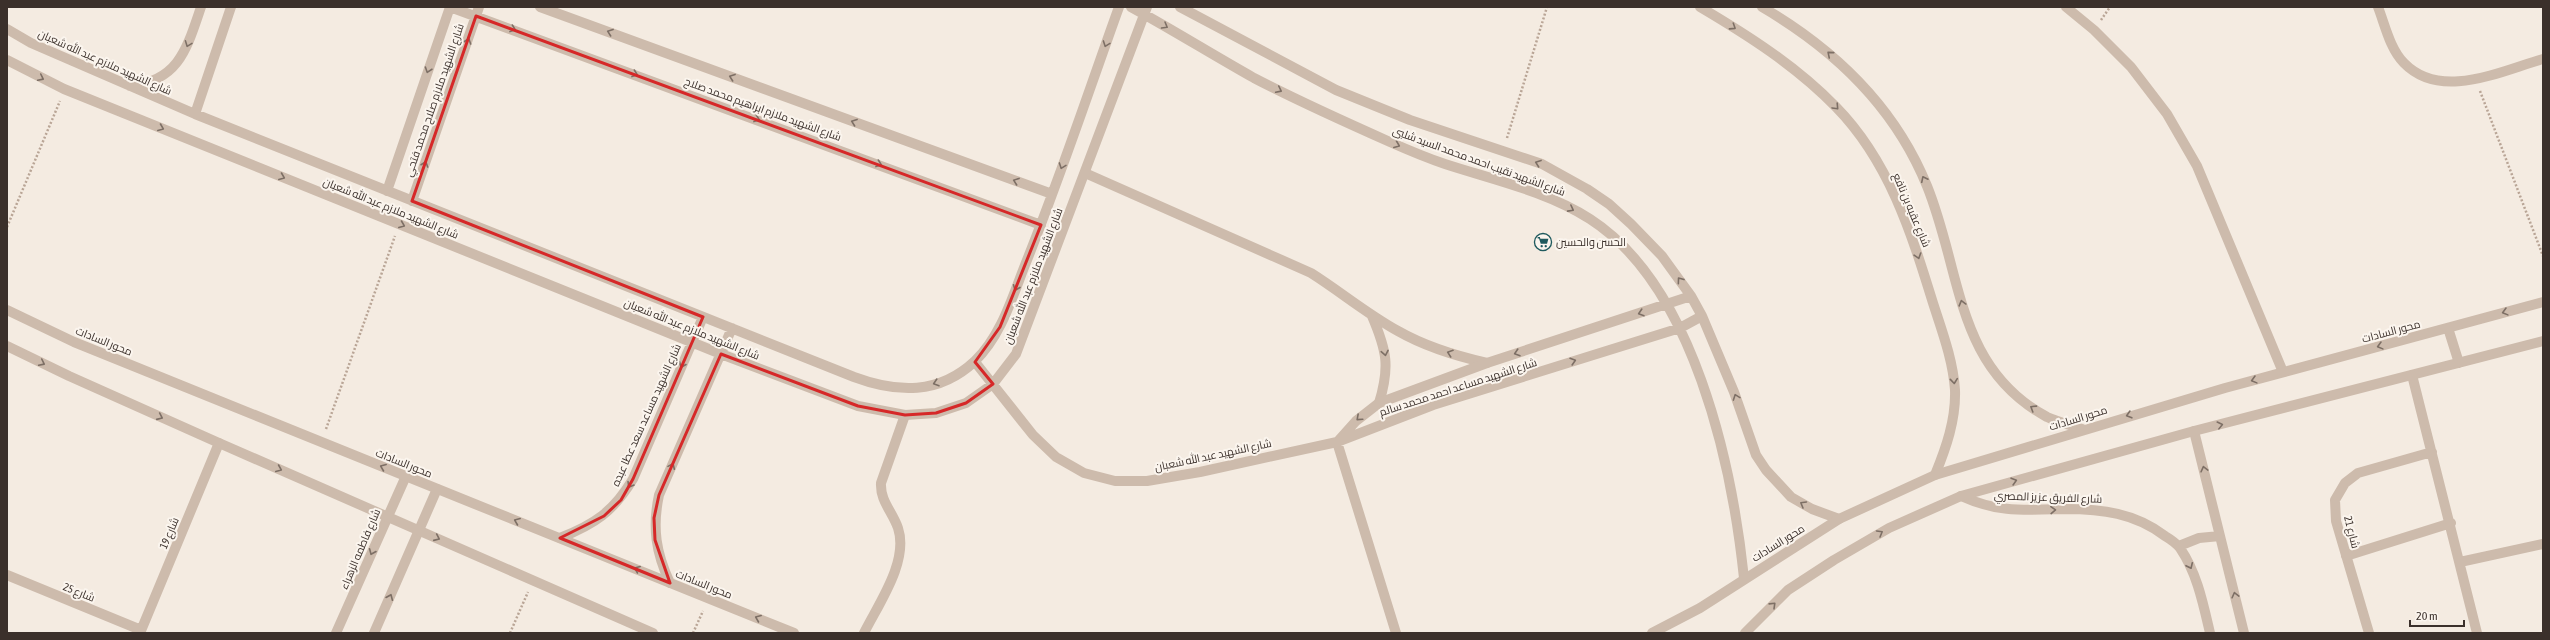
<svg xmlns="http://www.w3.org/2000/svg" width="2550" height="640" font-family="'Asap Condensed',Cairo,sans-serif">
<rect width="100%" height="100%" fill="#f4ebe1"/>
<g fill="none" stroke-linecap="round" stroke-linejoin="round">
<path stroke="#b9a596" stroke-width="2.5" stroke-dasharray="2 2" stroke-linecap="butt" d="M2101,20L2110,7
M2480,91L2543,256
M1507,138L1547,7
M7,227L60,101
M326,429L395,236
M510,633L528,592
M693,633L703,611"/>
<path stroke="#cdbbac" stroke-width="10" d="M1085,173L1311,273C1341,292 1367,314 1398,331C1426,347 1456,356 1487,363
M1372,316C1387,351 1390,367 1379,403
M864,633C879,603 909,561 898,528C892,511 880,501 881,483L905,415"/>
<path stroke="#cdbbac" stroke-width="10" d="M450,7L1041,225
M540,7L1052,194
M1131,7C1173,30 1213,55 1254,78C1298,101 1345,122 1390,142C1408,150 1427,158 1445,164C1494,180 1546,191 1590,219C1694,286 1732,464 1744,578
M1180,7L1336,90L1410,120L1542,164L1587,189L1609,204L1631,224L1662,256L1691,296L1702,316L1734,392L1756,455L1766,470L1791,497L1812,509L1839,519
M1700,7C1749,36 1796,66 1836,107C1889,161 1911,232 1933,303C1942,331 1953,360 1955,390C1956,420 1946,448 1935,475
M1762,7C1834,49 1895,107 1927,186C1962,272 1955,367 2047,417C2058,422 2071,425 2082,429
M2066,7L2094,30L2131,67L2167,114L2197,166L2283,372
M2378,7C2385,25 2390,49 2404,63C2441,101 2500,71 2543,59
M7,29L31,43L195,114L854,377C897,393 939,395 975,361C1001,336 1012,298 1025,265C1059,181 1088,93 1119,7
M7,60L64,89L721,354L858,406L905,415L936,413L966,403L993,384L1016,354L1147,7
M130,86C179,81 187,48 201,7
M195,114L231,7
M387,191L450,7
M412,201L479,7
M975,362L1033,435L1056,457L1084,473L1115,481H1147L1200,472L1337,442L1433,405L1680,328L1702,316
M2412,375L2477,633
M2194,431L2244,633
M1339,440L1356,421L1379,403L1487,363L1691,296
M1337,442L1396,633
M1961,496C1998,513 2025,510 2065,509C2102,509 2135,513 2165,536C2170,539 2176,543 2180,548C2197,573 2203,603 2210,633
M560,538C595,524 613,512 633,479L703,317
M2179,546L2199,538L2220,536
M2346,556L2451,523
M2460,562L2543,544
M7,575L141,630
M670,583C656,553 652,528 659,495L732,328
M140,633L219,443
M336,633L406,476
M374,633L437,489
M2369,633L2336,521L2335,500L2345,483L2358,473L2432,452"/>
<path stroke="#cdbbac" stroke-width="10" d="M7,310L74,342L794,633
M2448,328L2459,363
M7,346L69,376L219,443L653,633
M1652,633L1700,608L1839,519L1935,475L2225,388L2543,302
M1745,633L1788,590L1834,560L1889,528L1961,496L2194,431L2543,341"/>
</g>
<defs><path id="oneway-chevron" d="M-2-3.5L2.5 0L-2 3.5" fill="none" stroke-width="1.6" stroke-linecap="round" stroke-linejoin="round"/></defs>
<g stroke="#7d6f65">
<use href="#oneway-chevron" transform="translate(1165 26) rotate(30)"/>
<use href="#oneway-chevron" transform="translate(1733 27) rotate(33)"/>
<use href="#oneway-chevron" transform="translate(513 29) rotate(20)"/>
<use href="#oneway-chevron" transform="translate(610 32) rotate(-160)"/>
<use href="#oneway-chevron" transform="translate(468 41) rotate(-71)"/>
<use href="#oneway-chevron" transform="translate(188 44) rotate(111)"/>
<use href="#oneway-chevron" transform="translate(1106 44) rotate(110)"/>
<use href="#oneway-chevron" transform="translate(1830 54) rotate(-140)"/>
<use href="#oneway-chevron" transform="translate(428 70) rotate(109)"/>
<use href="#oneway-chevron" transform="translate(635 74) rotate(20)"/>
<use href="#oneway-chevron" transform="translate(732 77) rotate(-160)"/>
<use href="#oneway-chevron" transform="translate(41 78) rotate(26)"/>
<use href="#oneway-chevron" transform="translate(1279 90) rotate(26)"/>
<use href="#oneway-chevron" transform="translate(1836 107) rotate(47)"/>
<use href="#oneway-chevron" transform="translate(757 119) rotate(20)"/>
<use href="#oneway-chevron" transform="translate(854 122) rotate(-160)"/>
<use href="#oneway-chevron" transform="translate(161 128) rotate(22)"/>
<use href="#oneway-chevron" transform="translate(1397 145) rotate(22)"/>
<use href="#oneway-chevron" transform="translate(1538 163) rotate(-160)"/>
<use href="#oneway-chevron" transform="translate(425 164) rotate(-71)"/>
<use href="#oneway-chevron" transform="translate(879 164) rotate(20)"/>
<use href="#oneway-chevron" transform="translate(1062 166) rotate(110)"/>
<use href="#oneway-chevron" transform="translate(282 177) rotate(22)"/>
<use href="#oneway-chevron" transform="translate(1924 179) rotate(-116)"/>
<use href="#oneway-chevron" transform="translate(1016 181) rotate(-160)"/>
<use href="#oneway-chevron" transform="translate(1571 209) rotate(28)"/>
<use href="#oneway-chevron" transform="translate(402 225) rotate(22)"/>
<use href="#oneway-chevron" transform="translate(1918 256) rotate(72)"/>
<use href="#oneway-chevron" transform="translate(1680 280) rotate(-126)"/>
<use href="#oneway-chevron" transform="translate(1016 288) rotate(112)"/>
<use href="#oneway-chevron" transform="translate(1962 303) rotate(-105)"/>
<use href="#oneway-chevron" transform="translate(2505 312) rotate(165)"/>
<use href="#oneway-chevron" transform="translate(1641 313) rotate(162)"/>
<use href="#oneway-chevron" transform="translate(2380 346) rotate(165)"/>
<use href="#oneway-chevron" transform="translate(1385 353) rotate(79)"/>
<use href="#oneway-chevron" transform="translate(1450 353) rotate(-161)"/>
<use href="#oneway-chevron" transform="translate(1517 353) rotate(162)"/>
<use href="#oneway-chevron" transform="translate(1573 361) rotate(-17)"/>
<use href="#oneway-chevron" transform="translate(42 363) rotate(26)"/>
<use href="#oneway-chevron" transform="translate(682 365) rotate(113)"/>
<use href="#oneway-chevron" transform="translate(2254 380) rotate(165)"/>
<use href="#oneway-chevron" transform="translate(1954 381) rotate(84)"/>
<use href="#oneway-chevron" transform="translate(936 383) rotate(162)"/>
<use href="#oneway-chevron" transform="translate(1736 397) rotate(-110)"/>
<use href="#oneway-chevron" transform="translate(2033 408) rotate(-148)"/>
<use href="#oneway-chevron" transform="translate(2129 415) rotate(164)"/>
<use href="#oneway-chevron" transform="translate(160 417) rotate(24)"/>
<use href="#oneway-chevron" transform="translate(1359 418) rotate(138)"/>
<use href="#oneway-chevron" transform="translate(2220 425) rotate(-14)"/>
<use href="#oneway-chevron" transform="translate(672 466) rotate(-66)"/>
<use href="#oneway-chevron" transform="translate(383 467) rotate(-158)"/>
<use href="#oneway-chevron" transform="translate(279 469) rotate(23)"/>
<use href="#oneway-chevron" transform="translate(2204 469) rotate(-104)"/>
<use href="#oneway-chevron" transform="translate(2014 481) rotate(-16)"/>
<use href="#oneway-chevron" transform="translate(630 485) rotate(121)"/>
<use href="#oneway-chevron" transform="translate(1803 504) rotate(-150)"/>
<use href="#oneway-chevron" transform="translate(2053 510) rotate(-2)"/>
<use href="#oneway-chevron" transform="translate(517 521) rotate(-158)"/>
<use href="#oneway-chevron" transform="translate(1880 533) rotate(-30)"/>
<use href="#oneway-chevron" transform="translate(437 538) rotate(24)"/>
<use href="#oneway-chevron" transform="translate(372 552) rotate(113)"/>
<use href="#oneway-chevron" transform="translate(2190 566) rotate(65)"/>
<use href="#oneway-chevron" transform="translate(637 569) rotate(-158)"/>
<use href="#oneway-chevron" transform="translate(2235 595) rotate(-104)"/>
<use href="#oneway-chevron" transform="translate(390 597) rotate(-67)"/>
<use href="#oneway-chevron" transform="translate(1773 605) rotate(-44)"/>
<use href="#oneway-chevron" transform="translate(758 618) rotate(-158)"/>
</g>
<path fill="none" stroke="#d62828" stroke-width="3" stroke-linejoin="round" d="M476,16L1041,225L1000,327L975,362L993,384L966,403L936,413L905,415L858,406L721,354L659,495L654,518L655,540L670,583L560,538L604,516L621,500L633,479L703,317L412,201Z"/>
<defs>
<g id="supermarket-ring" transform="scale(0.9)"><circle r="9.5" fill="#fbf5ee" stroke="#1f5a5e" stroke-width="1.5"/><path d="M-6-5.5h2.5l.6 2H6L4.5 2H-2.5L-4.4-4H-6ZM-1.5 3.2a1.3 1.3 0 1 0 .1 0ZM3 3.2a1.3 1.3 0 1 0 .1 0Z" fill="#1f5a5e"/></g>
</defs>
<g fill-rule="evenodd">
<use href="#supermarket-ring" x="1543" y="242"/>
</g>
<g text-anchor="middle" stroke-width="4" stroke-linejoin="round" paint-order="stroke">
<g font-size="11" fill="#3b302b" stroke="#fbf5ee">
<text transform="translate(105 62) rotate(24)" y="4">شارع الشهيد ملازم عبد الله شعبان</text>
<text transform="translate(434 100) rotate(-71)" y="4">شارع الشهيد ملازم صلاح محمد فتحي</text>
<text transform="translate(763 109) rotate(20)" y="4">شارع الشهيد ملازم ابراهيم محمد صلاح</text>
<text transform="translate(1479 161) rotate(20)" y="4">شارع الشهيد نقيب احمد محمد السيد شلبى</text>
<text transform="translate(391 208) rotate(22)" y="4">شارع الشهيد ملازم عبد الله شعبان</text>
<text transform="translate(1912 210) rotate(67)" y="4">شارع عقبه بن نافع</text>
<text transform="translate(1033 276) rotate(-69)" y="4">شارع الشهيد ملازم عبد الله شعبان</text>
<text transform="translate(692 329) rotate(22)" y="4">شارع الشهيد ملازم عبد الله شعبان</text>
<text transform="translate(2391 331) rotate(-15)" y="4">محور السادات</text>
<text transform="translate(104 341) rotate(22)" y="4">محور السادات</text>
<text transform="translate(1458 387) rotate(-18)" y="4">شارع الشهيد مساعد احمد محمد سالم</text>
<text transform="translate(646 415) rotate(-66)" y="4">شارع الشهيد مساعد سعد عطا عبده</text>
<text transform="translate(2078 418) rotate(-17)" y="4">محور السادات</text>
<text transform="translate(1213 455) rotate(-12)" y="4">شارع الشهيد عبد الله شعبان</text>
<text transform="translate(404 463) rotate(22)" y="4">محور السادات</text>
<text transform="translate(2048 497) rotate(2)" y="4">شارع الفريق عزيز المصري</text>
<text transform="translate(2352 532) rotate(76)" y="4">شارع 21</text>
<text transform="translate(169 533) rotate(-67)" y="4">شارع 19</text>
<text transform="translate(1778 543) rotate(-32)" y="4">محور السادات</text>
<text transform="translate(360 549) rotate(-67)" y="4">شارع فاطمه الزهراء</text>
<text transform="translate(704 584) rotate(22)" y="4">محور السادات</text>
<text transform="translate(79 592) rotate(22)" y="4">شارع 25</text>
</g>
<g font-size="11" fill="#3b302b" stroke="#fbf5ee" text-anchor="start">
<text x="1556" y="246">الحسن والحسين</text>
</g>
</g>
<rect width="2550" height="640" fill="none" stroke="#3b302b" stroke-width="16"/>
<path d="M2410 620v6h54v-6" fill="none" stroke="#3b302b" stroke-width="2"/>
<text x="2416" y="620" font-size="12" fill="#3b302b" stroke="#fbf5ee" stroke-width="3" paint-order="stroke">20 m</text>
</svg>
